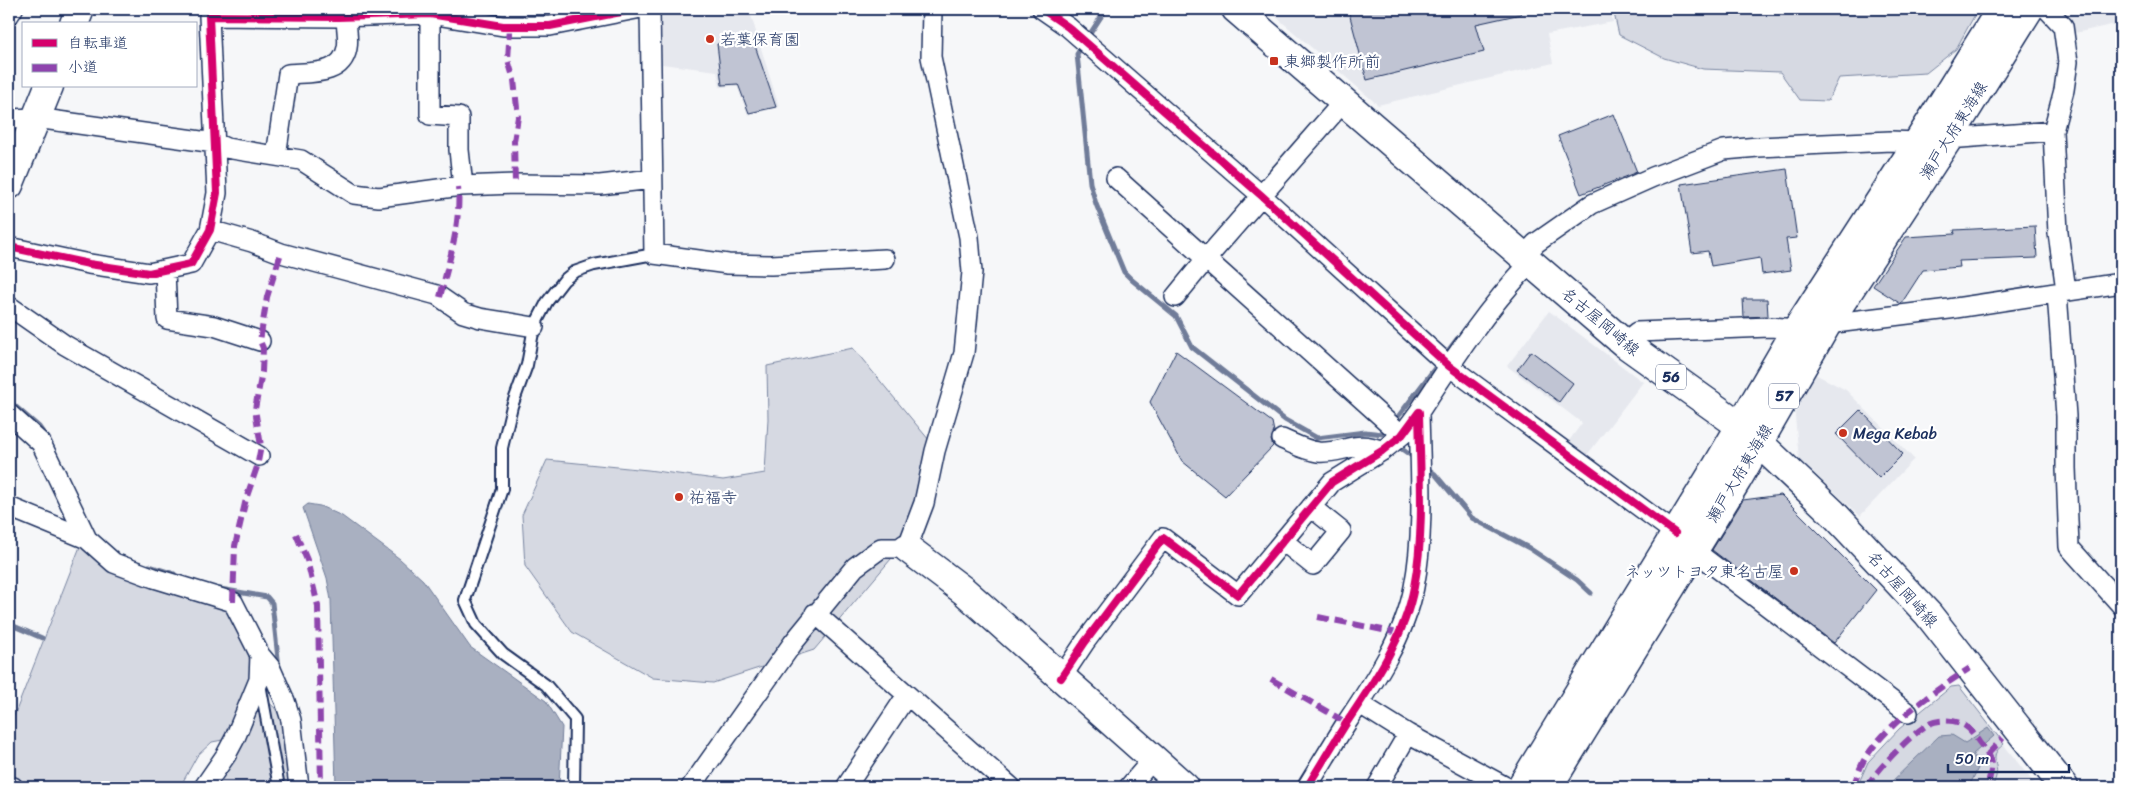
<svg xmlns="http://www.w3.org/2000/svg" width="2130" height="796" font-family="Sriracha,'Klee One',sans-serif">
<rect width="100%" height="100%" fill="#f6f7f9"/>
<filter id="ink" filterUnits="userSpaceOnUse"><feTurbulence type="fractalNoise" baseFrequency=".02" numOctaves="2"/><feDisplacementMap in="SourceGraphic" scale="10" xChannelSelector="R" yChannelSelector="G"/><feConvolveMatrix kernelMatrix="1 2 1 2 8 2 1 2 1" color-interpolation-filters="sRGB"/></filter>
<g filter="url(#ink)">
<path fill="#e6e8ee" d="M671,9H749L779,107L748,115L737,86L720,87L717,71L662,64V15L664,10Z
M1267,9H1610L1613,22L1547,34L1553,63L1378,105Z
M2069,9H2121V30L2111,25L2075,33L2067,11Z
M1549,311L1643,382L1584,459L1566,445L1582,423L1507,366Z
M1815,374L1846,390L1914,459L1860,516L1799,459L1794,406Z
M2004,745L2037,787H1994L1997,770L1994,759L1996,751Z"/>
<path fill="#d6d9e2" stroke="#7884a0" d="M1613,9H1978L1956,49L1926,73L1839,78L1828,101L1800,100L1780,72L1703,69L1664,58L1619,35Z
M853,348L929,440L924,481L902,546L814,650L713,683L653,678L572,632L525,566L522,515L547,460L648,470L723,480L765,473L768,419L767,366Z
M81,544L222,606L237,624L247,647L253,679L228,739L212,742L197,756L180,787H32L9,778V729Z
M1959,686L2004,744C1994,752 1994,755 1996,766C1998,773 1995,781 1992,787H1857L1868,762L1899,729L1951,687Z
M266,701C291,714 291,762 293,787H207L244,721Z"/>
<path fill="#a9b0c1" stroke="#707c99" d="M308,504L320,506L342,516L400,559L423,580L470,647L546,701L562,727L559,787H336L331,600L327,578L303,508Z
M1988,728L1994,736L1973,754L1978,768L1969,787H1886L1939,736L1952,735L1965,743Z"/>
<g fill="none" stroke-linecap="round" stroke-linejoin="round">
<path stroke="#707c99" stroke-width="5" d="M1106,9L1077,54L1090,183L1096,204L1124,272L1132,280L1176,316L1192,347L1285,420L1317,438L1365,432L1383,434L1388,429
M9,401L39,427L46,437
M1394,422L1457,339
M1396,445L1416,459
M1424,466L1435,474L1472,518L1529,548L1577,580L1591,593
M149,566L174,574
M220,589L267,597L272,603L279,668
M9,624L42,638"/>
</g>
<path fill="#c0c4d3" stroke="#1b2f5e" d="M1348,9H1521V14L1476,24L1484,52L1367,80Z
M753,40L776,107L749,113L738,84L722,85L717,44Z
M1614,114L1637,172L1581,194L1558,136Z
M1787,169L1797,238L1786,239L1791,270L1762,274L1760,258L1711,266L1708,251L1692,253L1681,184Z
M2035,226L2037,258L1959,261L1960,267L1923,270L1901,304L1873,286L1906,237L1955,234L1954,230Z
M1743,299H1767L1768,316L1744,317Z
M1176,351L1272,422L1274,432L1271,440L1273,446L1225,496L1182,461L1150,402Z
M1531,351L1573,383L1559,402L1517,370Z
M1860,410L1903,454L1879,478L1836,434Z
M1781,495L1876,590L1834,643L1712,550L1743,500Z"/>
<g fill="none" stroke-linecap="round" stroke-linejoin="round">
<g stroke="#1b2f5e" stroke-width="14">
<path id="lane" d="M260,684L279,787
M574,787L575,719L546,685L503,654L476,624L465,600L502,489V448L512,406L527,365L534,327L547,302L564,280L574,272L594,265L654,254"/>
</g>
<g stroke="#1b2f5e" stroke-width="22">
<path id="street" d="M430,9V115L459,117V150L463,186
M650,9L654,254L728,264L771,265L885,259
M1042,9L1068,27L1262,196L1449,366L1675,533
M2047,9L2063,26L2068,62L2064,90L2053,131L2058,233L2066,290
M9,15L13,9
M1344,101L1206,259L1402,435
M9,119L36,118L215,143L226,148L301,160L354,194L379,197L461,186L515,184L600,185L652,179
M1948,139L2053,131
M276,156L288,74C310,72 342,76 347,48C349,39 346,27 346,17
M1116,178L1206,259L1175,297
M210,230L252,242L281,253L437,295L463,313L480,318L534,327
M9,247L89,264L149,273L191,264L210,230L217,193L209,16L338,17L430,14L503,26H550L636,9
M1524,256L1536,243L1592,204L1653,177L1724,150L1758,147L1891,141L1918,142
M165,270L167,319L214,326L260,341
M2057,293L2066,416V468L2069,547L2121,605
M9,306L65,345L259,456
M1827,324L1949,309L2121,283
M1624,343L1637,332L1770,327L1797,329
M1419,412C1453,360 1488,307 1531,262
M9,414L41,443L87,539
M1282,439C1294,444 1304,450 1318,452C1342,454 1357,439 1382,451
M9,507L87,539L114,563L154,578L233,602L260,655L270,667L285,701L291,720L299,787
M1283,541L1313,565L1341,531L1311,507
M1692,549L1908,713
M815,613L1011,787
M1061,678L1085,642L1163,538L1238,595L1332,482L1382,451L1402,435L1419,412C1420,468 1425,532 1414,587C1405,636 1374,682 1347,722C1333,744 1320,766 1307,787
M1360,704L1408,734L1506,787
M9,786L13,787
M204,787L226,755L235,738L259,680L260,655
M691,787L793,643L855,567L881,548H907L924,503L935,451L964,353L972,272L969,237L931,57L932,9
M846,787L907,695
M1129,787L1153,759
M1377,787L1408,734"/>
</g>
<g stroke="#1b2f5e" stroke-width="31">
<path id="secondary" d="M74,24L80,9
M9,185L49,86
M907,548L964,591L1185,787"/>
</g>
<g stroke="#1b2f5e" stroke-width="31">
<path id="primary" d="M1236,9L1624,343L1739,425L1759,443L1833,513L1928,614L2064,787
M1521,787L1717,466L1797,329L1918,142L2001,9
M1548,787L1737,480L1827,324L1948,139L2029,9"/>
</g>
<use href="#lane" stroke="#fff" stroke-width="10"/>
<use href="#street" stroke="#fff" stroke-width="19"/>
<use href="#secondary" stroke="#fff" stroke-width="28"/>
<use href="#primary" stroke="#fff" stroke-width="28"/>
<path stroke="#8e44ad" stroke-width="6" stroke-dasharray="12 6" stroke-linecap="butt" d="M510,26L508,60L514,80L518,117L514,141L515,184
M440,297C449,261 461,224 458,187
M296,534L307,560L318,606L321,787
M233,602L235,546L246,499L257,467L261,446L255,409L262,372L263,348L260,341L267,297L281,253
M1318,617L1398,633
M1271,679L1347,723
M1988,754L2003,738
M1853,787C1856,779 1859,770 1863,762C1883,726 1936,690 1970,668
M1866,787C1879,768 1908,737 1927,725C1936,719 1955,719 1964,725C1971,729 1975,736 1979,742C1993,760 1994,765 1987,787"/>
<g stroke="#fff" stroke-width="11">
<path id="cycleway" d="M1042,9L1068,27L1262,196L1449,366L1675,533
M9,247L89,264L149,273L191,264L210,230L217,193L209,16L338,17L430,14L503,26H550L636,9
M1061,678L1085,642L1163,538L1238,595L1332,482L1382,451L1402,435L1419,412C1420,468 1425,532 1414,587C1405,636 1374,682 1347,722C1333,744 1320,766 1307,787"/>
</g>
<use href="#cycleway" stroke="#d6006c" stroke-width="8"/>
</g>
</g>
<g fill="#c8321e" stroke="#fff" stroke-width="2">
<circle cx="710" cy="39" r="5"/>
<rect x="1269" y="56" width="10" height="10" rx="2.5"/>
<circle cx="1843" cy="433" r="5"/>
<circle cx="679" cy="497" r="5"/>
<circle cx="1794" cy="571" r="5"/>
</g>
<g text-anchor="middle" stroke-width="4.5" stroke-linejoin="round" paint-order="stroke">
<g fill="#fff" stroke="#5f6d8e" stroke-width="1">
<rect x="1656" y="364.5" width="30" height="25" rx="4"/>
<rect x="1769" y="383.5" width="30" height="25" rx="4"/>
</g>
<g font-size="15" font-weight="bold" fill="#1b2f5e">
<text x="1671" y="382">56</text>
<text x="1784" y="401">57</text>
</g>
<g font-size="16" fill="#1b2f5e" stroke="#fff" text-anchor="start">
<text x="720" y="45">若葉保育園</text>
<text x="1284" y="67">東郷製作所前</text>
<text x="1853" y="439">Mega Kebab</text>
<text x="689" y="503">祐福寺</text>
<text x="1784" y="577" text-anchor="end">ネッツトヨタ東名古屋</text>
</g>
<g font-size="16" fill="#1b2f5e" stroke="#fff">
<text transform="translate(1953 130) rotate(-58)" y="6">瀬戸大府東海線</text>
<text transform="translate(1601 321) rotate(40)" y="6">名古屋岡崎線</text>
<text transform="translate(1739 473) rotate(-59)" y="6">瀬戸大府東海線</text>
<text transform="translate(1903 589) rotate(48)" y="6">名古屋岡崎線</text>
</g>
</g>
<rect width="2130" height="796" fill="none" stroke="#fff" stroke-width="30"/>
<rect x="15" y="15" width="2100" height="766" fill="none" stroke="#1b2f5e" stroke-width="2" filter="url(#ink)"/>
<rect x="22" y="22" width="175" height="65" fill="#ffffff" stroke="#a4acbf"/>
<rect x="32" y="39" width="25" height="8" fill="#d6006c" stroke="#a4acbf"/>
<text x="68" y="48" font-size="15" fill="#1b2f5e">自転車道</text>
<rect x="32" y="64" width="25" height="8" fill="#8e44ad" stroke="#a4acbf"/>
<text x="68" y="72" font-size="15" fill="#1b2f5e">小道</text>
<path d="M1948 764v8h121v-8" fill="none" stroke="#1b2f5e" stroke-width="2.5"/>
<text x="1955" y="764" font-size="15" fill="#1b2f5e" stroke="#ffffff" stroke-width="4" paint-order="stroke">50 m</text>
</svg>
